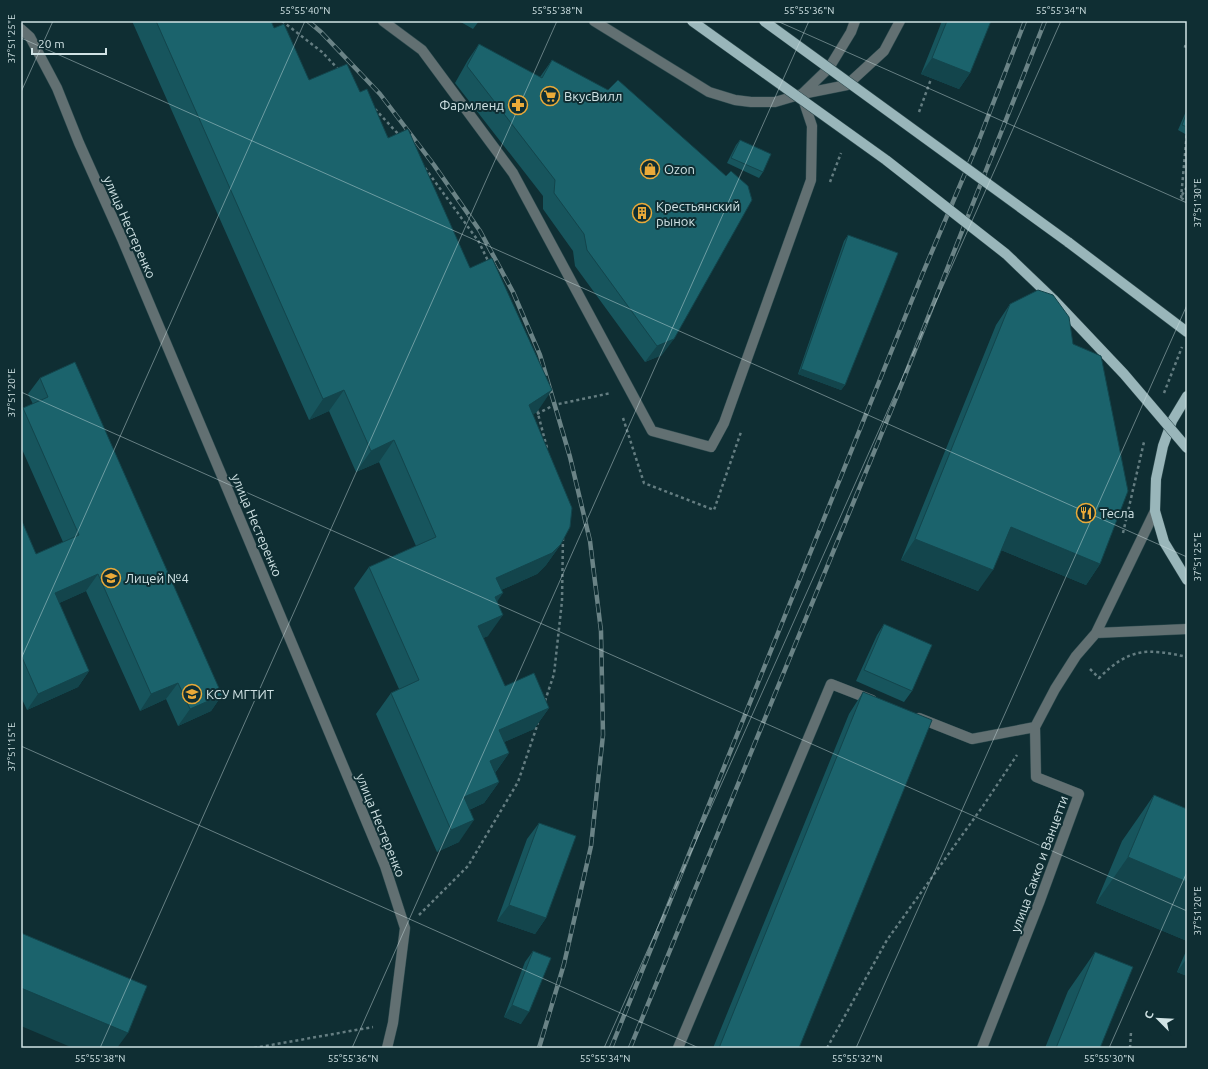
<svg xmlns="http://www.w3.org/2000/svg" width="1208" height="1069" font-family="Ubuntu,sans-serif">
<rect width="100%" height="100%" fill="#0f2e33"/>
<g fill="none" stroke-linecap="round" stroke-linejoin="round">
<g stroke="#2e4b4f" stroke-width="11">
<path id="minor" d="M383,21L422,50L513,173L652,431L711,447L724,423L811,180L812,126L802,96
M594,21L709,92L735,100L751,102H775L802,94L847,85L884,51L900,21
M21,29L30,37L57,88L79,143L123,241L219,469L385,866L405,928L393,1023L387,1048
M802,94L829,68L851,32L855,21
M1096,633L1187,629
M919,718L972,739L1035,727
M678,1048L831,684L872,700
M982,1048L1039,903L1079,794L1036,777L1035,727L1055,689L1076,656L1096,633L1155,511"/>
</g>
<g stroke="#2e4b4f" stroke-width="11">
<path id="major" d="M1068,242L1187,332
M1187,396L1172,421L1163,446L1156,479L1155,511L1164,542L1187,580"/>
</g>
<path stroke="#647d81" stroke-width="2.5" stroke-dasharray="3 3" stroke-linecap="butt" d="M282,21L322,52L339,70
M1184,46L1187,47
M375,109L400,136
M919,112L931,79
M425,168L479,242L489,263
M830,182L841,153
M1182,195L1187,187
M1181,198L1187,132
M1181,198L1187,201
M1164,393L1182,347
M537,410L547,448
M537,414L554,405L611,393
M623,418L644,483L714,510L741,432
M1123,533L1144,442
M1090,669L1099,678C1129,648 1147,648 1187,657
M545,701L554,674L562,601L563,536
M419,915L468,866L518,782L538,723
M254,1048L373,1027
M827,1048L887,940L983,806L1017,755
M1130,1048L1131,1032"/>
<use href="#minor" stroke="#627072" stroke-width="10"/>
<use href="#major" stroke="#99b6ba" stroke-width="10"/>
<g stroke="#6a8386" stroke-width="4.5">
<path id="rail" d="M308,21L321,32L380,94L434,165L480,231L513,292L540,355L570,457L590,541L601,631L603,735L591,846L564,964L539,1048
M611,1048L922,275L977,145L1025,21
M630,1048L897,396L1045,21"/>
</g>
<use href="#rail" stroke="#0f2e33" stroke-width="3" stroke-dasharray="9" stroke-linecap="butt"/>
<g stroke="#2e4b4f" stroke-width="11" stroke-linecap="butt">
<path id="major-bridge" d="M692,21L886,160L1006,254L1053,299L1124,374L1187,448
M764,21L1068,242"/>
</g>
<use href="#major-bridge" stroke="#99b6ba" stroke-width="10"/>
</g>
<path fill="#17555d" d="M132,21H271L274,28L309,80L360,92L470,268L537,412L533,414L561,544L546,565L537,574L501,590L497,601L488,636L483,638L505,686L549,708L534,729L504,742L509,753L495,773L499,782L484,803L469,810L459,842L437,852L376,714L391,693L399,689L354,588L369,567L416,546L379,462L356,472L329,411L309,420Z
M459,21H479L473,29Z
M942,21H991L970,73L959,89L921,74Z
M479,44L540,77L552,60L662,355L645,362L575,266L573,251L543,209V196L455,83L468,60Z
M1187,109V135L1178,130Z
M740,140L763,172L759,178L727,163L736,145Z
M848,235L845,385L841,390L798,374L844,241Z
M1010,304L1100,564L1086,585L1001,550L978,591L901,560L996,325Z
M40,378L222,695L211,711L178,726L166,699L140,711L86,591L59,603L89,671L78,687L27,710L21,697V519L36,554L63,542L21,447V411L23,408L33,404L28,394Z
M884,624L912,691L904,702L856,681L877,635Z
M863,692L799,1048H713L849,714Z
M1154,795L1187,809V941L1096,903L1122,841Z
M539,823L546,918L535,934L497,921L527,839Z
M1187,949V976L1177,972Z
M533,951L521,1024L504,1017L525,962Z
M1095,952L1100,1048H1045L1068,991Z"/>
<path fill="#13454c" d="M932,58L970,73L959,89L921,74Z
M674,339L662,355L645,362L657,346Z
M801,369L845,385L841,390L798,374Z
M344,390L329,411L309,420L323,399Z
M552,390L537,412L514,426L529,405Z
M394,440L379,462L356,472L371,451Z
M1011,527L1100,564L1086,585L996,548Z
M915,539L993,570L978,591L901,560Z
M561,544L546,565L537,574L481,599L496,578Z
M98,574L86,591L44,610L55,593Z
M503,593L488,615L495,597Z
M503,615L488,636L463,647L478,626Z
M89,671L78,687L27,710L38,694Z
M178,683L166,699L140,711L151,694Z
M222,695L211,711L178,726L190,709Z
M549,708L534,729L484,751L499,730Z
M509,753L494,774L490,761Z
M499,782L484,803L449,819L464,797Z
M474,820L459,842L437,852L451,830Z
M1128,857L1187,882V941L1096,903Z
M509,905L546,918L535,934L497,921Z
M1187,958V976L1177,972Z
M21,988L128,1033L117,1048H73L21,1026Z
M512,1005L529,1012L521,1024L504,1017Z"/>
<path fill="#1b636c" stroke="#13454c" d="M156,21H271L274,28L284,24L309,80L347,64L360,92L367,89L388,138L408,129L470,268L492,258L552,390L529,405L572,508L570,527L561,544L552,553L496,578L503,593L495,597L503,615L478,626L505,686L534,673L549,708L499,730L509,753L490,761L499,782L464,797L474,820L451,830L391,693L419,680L369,567L436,537L394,440L371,451L344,390L323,399Z
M947,21H991L970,73L932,58Z
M479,44L542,78L552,60L608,90L618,80L726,176L731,171L748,186L752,200L674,339L657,346L587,250L584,234L554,193L555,180L467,66Z
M1187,112V127L1182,125Z
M740,140L771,154L763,172L731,158Z
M848,235L898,253L845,385L801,369Z
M1038,290L1053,295L1069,317L1073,344L1101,356L1128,491L1100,564L1011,527L993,570L915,539L1010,304Z
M75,362L222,695L190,709L178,683L151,694L98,574L55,593L89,671L38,694L21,655V519L36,554L79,535L23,408L48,397L40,378Z
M884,624L932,645L912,691L864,670Z
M863,692L932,720L799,1048H719Z
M1154,795L1187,809V882L1128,857Z
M539,823L576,836L546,918L509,905Z
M21,933L147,986L128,1033L21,988Z
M533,951L551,958L529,1012L512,1005Z
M1095,952L1133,967L1100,1048H1056Z"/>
<path fill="none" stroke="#d1e3e5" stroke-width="1" stroke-opacity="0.45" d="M777,21L1187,203M21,38L1187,557M21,92L53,21M21,392L1187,911M21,659L305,21M21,746L699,1048M100,1048L557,21M352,1048L809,21M604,1048L1061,21M856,1048L1187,305M1109,1048L1187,872"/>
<defs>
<g id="supermarket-ring" transform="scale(1)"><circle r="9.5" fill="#0f2e33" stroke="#eaaa39" stroke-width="1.5"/><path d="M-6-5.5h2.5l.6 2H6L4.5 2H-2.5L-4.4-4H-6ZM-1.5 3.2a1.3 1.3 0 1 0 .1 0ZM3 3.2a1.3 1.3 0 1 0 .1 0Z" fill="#eaaa39"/></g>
<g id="pharmacy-ring" transform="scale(1)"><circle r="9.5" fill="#0f2e33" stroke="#eaaa39" stroke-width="1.5"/><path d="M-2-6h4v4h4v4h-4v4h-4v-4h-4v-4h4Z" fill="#eaaa39"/></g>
<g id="shop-ring" transform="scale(1)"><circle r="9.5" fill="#0f2e33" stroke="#eaaa39" stroke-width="1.5"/><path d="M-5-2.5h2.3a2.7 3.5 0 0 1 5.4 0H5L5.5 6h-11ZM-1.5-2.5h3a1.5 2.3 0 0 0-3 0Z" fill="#eaaa39"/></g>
<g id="building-ring" transform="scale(1)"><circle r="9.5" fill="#0f2e33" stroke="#eaaa39" stroke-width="1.5"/><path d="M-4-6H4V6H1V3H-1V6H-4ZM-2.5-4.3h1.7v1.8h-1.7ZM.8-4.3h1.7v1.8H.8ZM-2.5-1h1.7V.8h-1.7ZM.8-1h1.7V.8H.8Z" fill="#eaaa39"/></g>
<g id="restaurant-ring" transform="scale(1)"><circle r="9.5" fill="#0f2e33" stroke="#eaaa39" stroke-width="1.5"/><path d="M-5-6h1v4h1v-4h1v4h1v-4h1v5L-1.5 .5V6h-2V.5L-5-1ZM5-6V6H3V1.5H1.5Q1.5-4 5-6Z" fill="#eaaa39"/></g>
<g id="school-ring" transform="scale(1)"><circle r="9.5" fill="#0f2e33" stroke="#eaaa39" stroke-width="1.5"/><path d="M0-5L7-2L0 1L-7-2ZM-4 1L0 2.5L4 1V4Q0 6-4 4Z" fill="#eaaa39"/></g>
<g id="university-ring" transform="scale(1)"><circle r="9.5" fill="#0f2e33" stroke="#eaaa39" stroke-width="1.5"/><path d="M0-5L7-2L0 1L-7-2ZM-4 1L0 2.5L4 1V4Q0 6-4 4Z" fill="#eaaa39"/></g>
</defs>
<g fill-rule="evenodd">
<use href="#supermarket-ring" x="550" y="96"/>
<use href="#pharmacy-ring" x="518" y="105"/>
<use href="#shop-ring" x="650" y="169"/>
<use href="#building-ring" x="642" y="213"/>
<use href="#restaurant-ring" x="1086" y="513"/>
<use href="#school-ring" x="111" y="578"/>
<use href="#university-ring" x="192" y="694"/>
</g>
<g text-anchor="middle" stroke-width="4" stroke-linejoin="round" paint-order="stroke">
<g font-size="13" fill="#d1e3e5" stroke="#0f2e33" text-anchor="start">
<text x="564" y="101">ВкусВилл</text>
<text x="504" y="110" text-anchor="end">Фармленд</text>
<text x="664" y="174">Ozon</text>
<text x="656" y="211">Крестьянский<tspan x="656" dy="15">рынок</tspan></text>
<text x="1100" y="518">Тесла</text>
<text x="125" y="583">Лицей №4</text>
<text x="206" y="699">КСУ МГТИТ</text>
</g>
<g font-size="13" fill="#d1e3e5" stroke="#0f2e33">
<text transform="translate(130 227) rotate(66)" y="5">улица Нестеренко</text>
<text transform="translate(257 525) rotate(67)" y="5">улица Нестеренко</text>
<text transform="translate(381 825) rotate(68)" y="5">улица Нестеренко</text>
<text transform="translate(1039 864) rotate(-70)" y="5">улица Сакко и Ванцетти</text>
</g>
</g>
<rect width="1208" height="1069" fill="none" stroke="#0f2e33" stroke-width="44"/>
<g transform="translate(1158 1019) rotate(294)" stroke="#0f2e33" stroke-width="3" paint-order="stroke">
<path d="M0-3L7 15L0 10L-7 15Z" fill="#d1e3e5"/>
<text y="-6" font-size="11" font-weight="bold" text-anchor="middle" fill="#d1e3e5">С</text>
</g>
<path d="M32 48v6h74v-6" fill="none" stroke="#d1e3e5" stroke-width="2"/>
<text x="38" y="48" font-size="12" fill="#d1e3e5" stroke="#0f2e33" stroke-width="3" paint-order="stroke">20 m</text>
<rect x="22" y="22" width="1164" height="1025" fill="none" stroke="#d1e3e5" stroke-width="1.5"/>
<g font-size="10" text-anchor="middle" fill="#d1e3e5">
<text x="305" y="14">55°55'40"N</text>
<text x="557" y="14">55°55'38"N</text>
<text x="809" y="14">55°55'36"N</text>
<text x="1061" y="14">55°55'34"N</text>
<text transform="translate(11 39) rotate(-90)" y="4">37°51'25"E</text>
<text transform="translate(1197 203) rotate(-90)" y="4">37°51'30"E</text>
<text transform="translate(11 393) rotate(-90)" y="4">37°51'20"E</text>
<text transform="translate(1197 557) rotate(-90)" y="4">37°51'25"E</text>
<text transform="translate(11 747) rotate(-90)" y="4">37°51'15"E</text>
<text transform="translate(1197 911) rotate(-90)" y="4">37°51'20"E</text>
<text x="100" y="1062">55°55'38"N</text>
<text x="353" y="1062">55°55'36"N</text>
<text x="605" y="1062">55°55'34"N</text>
<text x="857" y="1062">55°55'32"N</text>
<text x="1109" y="1062">55°55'30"N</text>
</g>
</svg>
